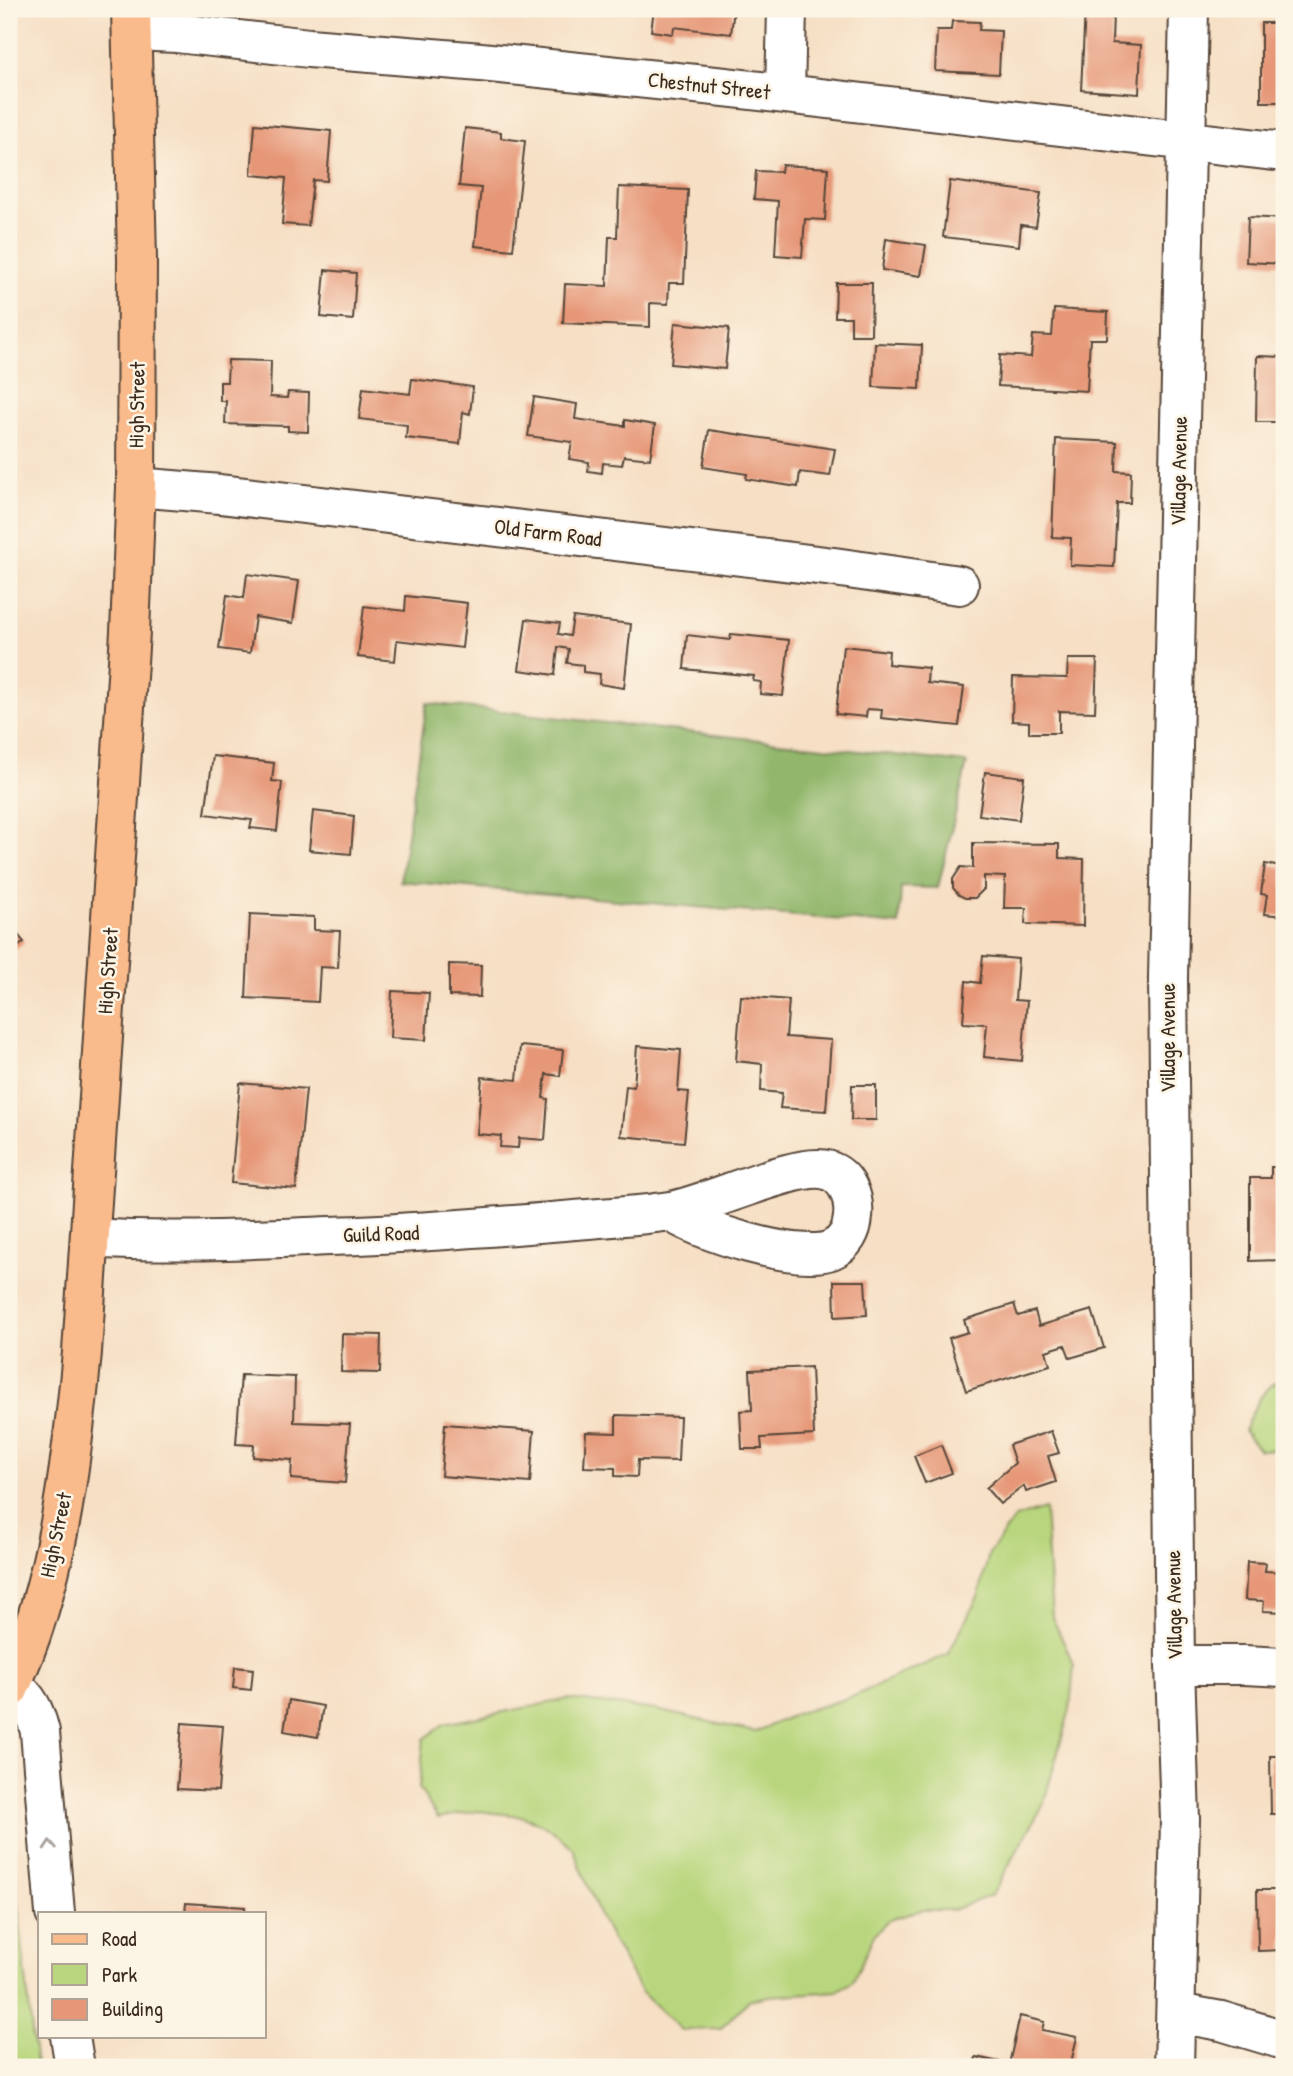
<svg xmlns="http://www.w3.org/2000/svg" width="1293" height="2076" font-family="'Patrick Hand',sans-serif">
<rect width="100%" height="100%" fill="#fcf5e5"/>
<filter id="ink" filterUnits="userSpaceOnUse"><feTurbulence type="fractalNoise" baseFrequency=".0143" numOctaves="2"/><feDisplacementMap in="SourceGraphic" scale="14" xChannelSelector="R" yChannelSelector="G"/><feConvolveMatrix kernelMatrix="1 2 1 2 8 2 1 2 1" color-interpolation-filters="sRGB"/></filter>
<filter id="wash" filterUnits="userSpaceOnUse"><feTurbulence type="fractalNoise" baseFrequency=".00686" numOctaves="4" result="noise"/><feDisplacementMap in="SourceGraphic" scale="28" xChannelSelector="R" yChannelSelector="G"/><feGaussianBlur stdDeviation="1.57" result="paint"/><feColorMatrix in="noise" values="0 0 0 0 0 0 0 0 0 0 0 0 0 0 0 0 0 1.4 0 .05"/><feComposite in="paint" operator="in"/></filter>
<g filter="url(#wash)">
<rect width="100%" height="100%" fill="#f6dfc4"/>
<path fill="#b8d67d" stroke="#7a804e" stroke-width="2" d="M1284,1379V1449L1260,1450L1244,1431C1253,1411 1261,1386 1284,1379Z
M1045,1509L1052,1617L1074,1665L1070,1709L1043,1805L992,1895L953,1910H922L889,1920L874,1935L853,1981L837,1991L769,1996L749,2000L720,2029L681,2030L641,1992L601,1919L573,1848L547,1826L521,1816L478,1811L438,1818L419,1788L424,1739L444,1724L568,1699L656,1710L755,1732L798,1713L852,1697L948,1654L979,1595L989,1554L1015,1518Z
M9,1826L36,2067H9Z"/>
<path fill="#92b76c" stroke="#667045" stroke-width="2" d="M427,703L967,763L938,888L901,887L899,925L400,881Z"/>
<g id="blocks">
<path fill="#e69777" d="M654,9H734L731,34L674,27L673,34L651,31Z
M1085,9H1127V14L1113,13L1112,43L1141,45L1139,94L1081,90Z
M952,21L980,22L979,30L1001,31L999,74L935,71L937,30H951Z
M1261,23H1284V102H1261Z
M255,124L331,131L327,181L313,180L308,226L282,224L286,178L251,175Z
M465,128L501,132V138L525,141L513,250L475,246L481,188L459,186Z
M9,140H15L12,178L9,177Z
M782,165L828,168L825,220L805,219L802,257L775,255L778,201L754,199L756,171L781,172Z
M950,181L1041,193L1036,227L1021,225L1019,246L943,237Z
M619,187L688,190L684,283H669L668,304L650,303V327L563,323L565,284L607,286L609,237H617Z
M1248,217L1284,219V264L1246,262Z
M886,239L926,245L921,276L882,270Z
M325,270L356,273L353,320L321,317Z
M836,283H872L871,335H851V317H835Z
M1054,309L1108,312L1107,339H1090L1087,391L998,386L1000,355L1031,357L1033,335L1052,336Z
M675,323L729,328L725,369L671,364Z
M875,343L922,345L920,389L873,387Z
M1257,356L1284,357V422H1256Z
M228,360L271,361L270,397L287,398L288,392L309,393L308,432L288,431V426L225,424L226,401H220V382H227Z
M412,379L473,387L470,414L463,412L460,444L406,438L407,425L359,419L363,388L410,394Z
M534,397L577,404L575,419L625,426V420L655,425L650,459L624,456L622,465L603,463L602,473L588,471L589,462L569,459L572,442L528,436Z
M709,430L835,449L830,476L800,472L798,487L746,479L747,474L703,467Z
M1056,439L1117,442L1116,471L1131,472L1130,503H1117L1114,567L1070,565L1071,538L1052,537Z
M247,574L299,581L293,623L255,617L250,653L219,649L227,595L244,598Z
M406,596L467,603L462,648L397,640L395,661L358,657L364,606L405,611Z
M573,617L631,624L624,688L599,684L600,674L583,672V665L567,663L569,649L558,647L555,675L519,670L526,619L560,623L558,634L570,636Z
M731,634L789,640L783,696L760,694L761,682L753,681L754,676L684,669L687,635L730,640Z
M843,646L889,651L888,664L928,668L927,683L964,687L959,726L881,718L882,710L867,709L866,717L836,714Z
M1068,659H1097L1095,712L1059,711V733H1029V722L1012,721L1013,677L1067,678Z
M213,756L274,763L272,781L282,782L277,831L250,828L252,820L205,814Z
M985,772L1024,777L1019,820L979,815Z
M313,811L354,816L351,854L309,850Z
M973,843L1059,844V858L1084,859L1083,926L1025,924L1026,908H1004L1005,877L984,876V889L975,898H965L959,895L953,888V879L961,867L973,868Z
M1283,854L1284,916L1264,914L1267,895L1261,894L1265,864L1281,867Z
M250,914L314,917V930L340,931L338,968L320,967L318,1002L246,998Z
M9,924L24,942L9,954Z
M983,956L1018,959L1015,1000L1027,1001L1022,1061L984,1057L987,1024L963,1023L966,981L980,983Z
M449,964L481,965L480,997L449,996Z
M392,991L429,993L426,1040L390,1038Z
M741,996L789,1000L786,1037L831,1040L826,1111L780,1108L782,1093L761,1091L762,1064L736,1061Z
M520,1046L563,1050L560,1076L546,1074L543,1098L548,1099L545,1140L519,1138L518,1148L500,1147L501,1136L477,1134L482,1077L517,1080Z
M637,1046L681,1050L678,1091L689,1092L684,1142L621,1136L626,1086L634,1087Z
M240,1083L306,1089L296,1189L231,1183Z
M852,1085H876V1120H851Z
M1271,1167H1284V1260L1250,1261V1178H1271Z
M834,1281H865L867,1315L835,1317Z
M1014,1304L1018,1316L1035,1311L1039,1326L1092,1310L1104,1348L1070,1358L1065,1345L1046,1351L1050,1365L966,1391L949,1338L968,1332L964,1320Z
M342,1334L381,1335L380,1373L341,1372Z
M811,1367L814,1435L761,1438L762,1449H742L740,1411L752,1410L750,1370Z
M241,1375L295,1377L294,1422L350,1424L345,1483L291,1479L292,1460L253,1457L254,1445L236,1444Z
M616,1415L680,1417L678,1461L638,1460L637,1477L615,1476V1468L584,1467L586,1432L616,1433Z
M445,1424L534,1431L530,1483L441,1476Z
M1051,1431L1059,1453L1048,1456L1056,1482L1026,1492L1024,1486L1000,1504L986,1488L1015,1463L1009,1445Z
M941,1445L952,1473L925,1483L914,1456Z
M1247,1562L1266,1563L1265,1571L1284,1572V1612L1263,1611L1264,1601L1245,1600Z
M235,1667L253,1669L251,1690L233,1688Z
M289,1700L323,1706L318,1737L284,1731Z
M182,1723L223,1726L218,1791L177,1789Z
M1270,1756H1284V1814H1271Z
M1257,1890H1284V1950L1258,1951Z
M186,1903L245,1907V1913H185Z
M1020,2016L1044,2022L1042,2030L1077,2037L1070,2067H974L976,2057L1009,2064Z"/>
</g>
</g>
<g filter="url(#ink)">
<use href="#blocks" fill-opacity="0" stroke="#574537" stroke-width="2"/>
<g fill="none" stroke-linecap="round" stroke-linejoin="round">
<g stroke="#574537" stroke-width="42">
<path id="minor" d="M132,31L177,33L309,48L481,62L725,87L1284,152
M785,94L787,9
M136,487L220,494L834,567L959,585
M90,1238C180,1244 270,1238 359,1235C432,1232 503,1226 575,1220C607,1217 639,1216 670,1211C707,1205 798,1161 827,1170C847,1176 855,1198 853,1217C852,1231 845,1244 831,1250C799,1263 697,1231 670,1211
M1175,1665H1244L1284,1667
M11,1685C29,1698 35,1711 40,1732L55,1913
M1177,2013L1221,2021L1284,2040
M70,2036L75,2067
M1174,2067L1180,1820L1175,1665L1168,978L1189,9"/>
</g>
<g stroke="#574537" stroke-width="42">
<path id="major" d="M9,1689C57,1589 72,1462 82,1352L130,632L136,487L137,259L131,9"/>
</g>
<use href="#minor" stroke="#fff" stroke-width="38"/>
<use href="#major" stroke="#fabb8c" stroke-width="38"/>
</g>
<defs><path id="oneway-chevron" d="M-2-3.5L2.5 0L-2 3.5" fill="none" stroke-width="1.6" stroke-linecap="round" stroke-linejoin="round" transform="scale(1.75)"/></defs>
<use stroke="#a79f9a" href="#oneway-chevron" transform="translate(50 1845) rotate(-94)"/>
</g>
<g text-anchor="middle" stroke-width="5" stroke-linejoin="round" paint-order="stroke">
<g font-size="21" fill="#3b2a1e" stroke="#fcf5e5">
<text transform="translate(709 86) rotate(6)" y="7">Chestnut Street</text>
<text transform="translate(137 405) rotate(-89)" y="7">High Street</text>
<text transform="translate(1179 471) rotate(-89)" y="7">Village Avenue</text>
<text transform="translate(548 533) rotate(7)" y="7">Old Farm Road</text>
<text transform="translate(108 971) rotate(-86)" y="7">High Street</text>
<text transform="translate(1168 1038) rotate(-90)" y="7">Village Avenue</text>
<text transform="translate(381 1234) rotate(-2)" y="7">Guild Road</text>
<text transform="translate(56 1535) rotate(-78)" y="7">High Street</text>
<text transform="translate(1174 1605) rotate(-91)" y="7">Village Avenue</text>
</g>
</g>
<rect width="1293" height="2076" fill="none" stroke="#fcf5e5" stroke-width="35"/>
<rect x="38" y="1912" width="228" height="126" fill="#fcf5e5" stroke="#afa495" stroke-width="2"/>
<rect x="52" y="1934" width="35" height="10" fill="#fabb8c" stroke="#afa495" stroke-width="2"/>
<text x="102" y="1946" font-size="21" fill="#3b2a1e">Road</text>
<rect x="52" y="1964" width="35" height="21" fill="#b8d67d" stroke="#afa495" stroke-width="2"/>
<text x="102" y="1982" font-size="21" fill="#3b2a1e">Park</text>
<rect x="52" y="1999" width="35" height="21" fill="#e69777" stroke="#afa495" stroke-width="2"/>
<text x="102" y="2016" font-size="21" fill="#3b2a1e">Building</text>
</svg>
